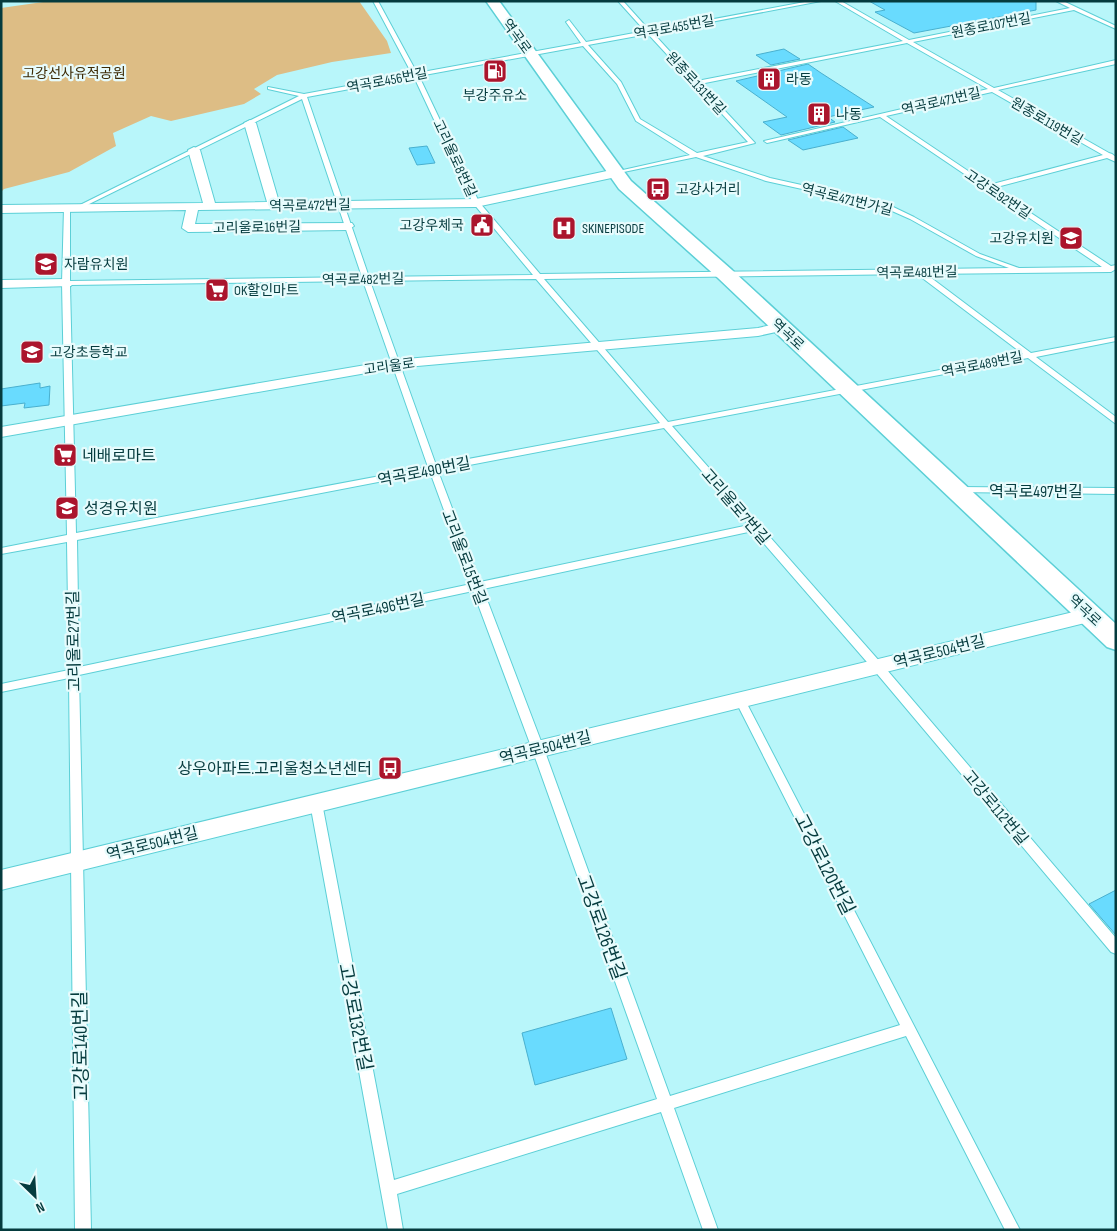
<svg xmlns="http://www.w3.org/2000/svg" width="1117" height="1231" font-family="'Sofia Sans Condensed','Noto Sans KR',sans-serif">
<rect width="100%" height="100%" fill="#b8f6fa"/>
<path fill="#ddbd85" d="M50,1H359L387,41L391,53L332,62L277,75L254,89L261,94L244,104L171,121L151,116L113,133L116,146L69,172L4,189L1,192V8Z"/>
<path fill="#69dbfe" stroke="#49b0cf" d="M869,1H1036V10L914,33L875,12L885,10Z
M784,49L800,59L771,65L756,55Z
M808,64L821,73L874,107L828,117L835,122L781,135L763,122L787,117L736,81Z
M843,127L858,138L803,150L788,140Z
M427,146L435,163L417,165L409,148Z
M40,383V388L50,386L49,405L24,408L25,403L1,406V389Z
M1116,890V935L1089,904Z
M611,1008L627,1059L535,1085L522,1033Z"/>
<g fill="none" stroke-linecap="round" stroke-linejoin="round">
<g stroke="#5ccfd6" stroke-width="2">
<path id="lane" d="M373,1H378L417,73L581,43L566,22L569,20L586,42L645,31L618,1H623L650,31L810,1H821L653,33L697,81L903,41L835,1H841L909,40L1070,8L1056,1H1063L1116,26V29L1074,10L913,42L994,88L1116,60V64L998,90L1109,153L1112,154L1116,157V162L1107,158L993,188L1111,266L1116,265V269L1111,272L926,274L1031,353L1116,337V341L1036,357L1116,417V424L1028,358L672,426L881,663L1116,938V954L1111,952L873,669L753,531L483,589L544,749L670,1096L900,1025L735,700L736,697H744L745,700L1020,1230H1005L906,1036L674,1108L718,1230H703L661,1112L397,1194L403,1230H388L310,803L312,800L316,798L320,800L322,803L394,1180L657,1099L532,749L473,591L79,675L91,1230H75L69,678L1,692V684L69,670L67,542L1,554V548L67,535L62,283L64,208L67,206L70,208V281L362,277L302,99L79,209L74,208L299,96L268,89V87L304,94L412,74ZM648,34L748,142L697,153L640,119L621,82L588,45ZM907,43L988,89L764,141L767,143L880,117L1102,267L1019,268L980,254L914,217L887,204L770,178L703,156L755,143L700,84ZM583,46L617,84L636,121L690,155L614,172V174L696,157L766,181L883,207L910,219L976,256L1009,268L540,274L479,202L419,76ZM414,77L473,203L533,275L369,277L307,97ZM992,92L1103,155L989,185L886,116ZM917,274L1023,354L668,422L544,279ZM536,279L660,423L436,465L370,281ZM363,281L428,467L76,533L70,285ZM664,428L749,525L480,582L438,471ZM430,472L471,584L79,667L77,540Z
M957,487L1116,488V494L954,492L953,490Z"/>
</g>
<g stroke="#5ccfd6" stroke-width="2">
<path id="street" d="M250,120L256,123L279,202L476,199L616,169L622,173L616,177L476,207L198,210L195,224L352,223L354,226L348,230L188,232L182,228L186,210L1,213V205L203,203L188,150L194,147L200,150L215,203L267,202L244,123Z
M66,279L73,283L71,286L1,288V280Z
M780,323L785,324L787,327L785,330L758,336L395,368L1,437V427L395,360L758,328Z
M1090,608L1097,610L1099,615L1097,620L1,890V870Z"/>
</g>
<g stroke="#5ccfd6" stroke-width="3">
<path id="secondary" d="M486,1H499L631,181L732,270L1116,624V650L1107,647L718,278L619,189Z"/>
</g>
<use href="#lane" fill="#fff" fill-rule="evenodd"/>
<use href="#street" fill="#fff" fill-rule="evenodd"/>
<use href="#secondary" fill="#fff" fill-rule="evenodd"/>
</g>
<defs>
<g id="fuel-square" transform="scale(1.25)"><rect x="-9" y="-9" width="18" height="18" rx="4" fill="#ab152d" stroke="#e7fbfc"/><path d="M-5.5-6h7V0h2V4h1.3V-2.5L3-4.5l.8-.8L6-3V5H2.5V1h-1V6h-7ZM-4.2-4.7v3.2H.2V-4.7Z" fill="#fff"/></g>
<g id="building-square" transform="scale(1.25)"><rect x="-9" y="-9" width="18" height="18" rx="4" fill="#ab152d" stroke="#e7fbfc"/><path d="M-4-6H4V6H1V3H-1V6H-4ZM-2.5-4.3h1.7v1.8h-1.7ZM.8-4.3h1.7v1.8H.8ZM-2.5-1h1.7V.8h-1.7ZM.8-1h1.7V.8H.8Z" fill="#fff"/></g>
<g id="bus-square" transform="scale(1.25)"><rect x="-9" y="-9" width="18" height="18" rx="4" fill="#ab152d" stroke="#e7fbfc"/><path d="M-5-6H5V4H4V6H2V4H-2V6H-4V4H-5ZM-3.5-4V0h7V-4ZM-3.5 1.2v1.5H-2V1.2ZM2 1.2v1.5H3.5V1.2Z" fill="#fff"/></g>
<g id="civic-square" transform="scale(1.25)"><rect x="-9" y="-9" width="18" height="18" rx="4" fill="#ab152d" stroke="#e7fbfc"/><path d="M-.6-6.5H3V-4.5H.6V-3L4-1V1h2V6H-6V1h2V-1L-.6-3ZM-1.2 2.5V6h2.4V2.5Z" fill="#fff"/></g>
<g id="hospital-square" transform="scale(1.25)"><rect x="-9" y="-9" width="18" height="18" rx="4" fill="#ab152d" stroke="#e7fbfc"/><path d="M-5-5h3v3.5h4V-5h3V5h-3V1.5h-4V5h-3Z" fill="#fff"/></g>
<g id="school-square" transform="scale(1.25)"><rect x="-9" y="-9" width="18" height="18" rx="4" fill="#ab152d" stroke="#e7fbfc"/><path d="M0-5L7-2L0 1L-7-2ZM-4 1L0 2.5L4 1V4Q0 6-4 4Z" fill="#fff"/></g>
<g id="supermarket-square" transform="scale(1.25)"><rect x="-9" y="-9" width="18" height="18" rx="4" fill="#ab152d" stroke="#e7fbfc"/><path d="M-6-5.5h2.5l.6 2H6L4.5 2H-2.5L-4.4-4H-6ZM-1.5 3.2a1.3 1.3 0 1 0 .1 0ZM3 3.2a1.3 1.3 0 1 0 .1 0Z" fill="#fff"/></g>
</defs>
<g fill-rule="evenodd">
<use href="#fuel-square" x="495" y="71"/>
<use href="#building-square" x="769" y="79"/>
<use href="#building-square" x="819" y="114"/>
<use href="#bus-square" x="658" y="189"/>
<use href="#civic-square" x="482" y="225"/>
<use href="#hospital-square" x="564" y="228"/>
<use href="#school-square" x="1071" y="238"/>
<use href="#school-square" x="46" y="264"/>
<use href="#supermarket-square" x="217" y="290"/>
<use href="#school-square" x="32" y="352"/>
<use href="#supermarket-square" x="65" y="455"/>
<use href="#school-square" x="67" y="508"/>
<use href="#bus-square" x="390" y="768"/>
</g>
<g text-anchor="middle" stroke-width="4.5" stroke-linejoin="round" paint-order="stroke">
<g font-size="14" fill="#053b3e" stroke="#e7fbfc">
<text transform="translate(991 25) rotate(-11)" y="5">원종로107번길</text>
<text transform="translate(674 27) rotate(-10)" y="5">역곡로455번길</text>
<text transform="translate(517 36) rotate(54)" y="5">역곡로</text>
<text transform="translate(387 80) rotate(-11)" y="5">역곡로456번길</text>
<text transform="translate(696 83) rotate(47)" y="5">원종로131번길</text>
<text transform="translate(941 101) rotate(-13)" y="5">역곡로471번길</text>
<text transform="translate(1047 121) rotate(30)" y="5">원종로119번길</text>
<text transform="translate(455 158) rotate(65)" y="5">고리울로8번길</text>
<text transform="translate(998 194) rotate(34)" y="5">고강로92번길</text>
<text transform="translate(847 199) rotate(14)" y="5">역곡로471번가길</text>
<text transform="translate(310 205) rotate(-1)" y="5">역곡로472번길</text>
<text transform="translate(257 227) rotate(-1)" y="5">고리울로16번길</text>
<text transform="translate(917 272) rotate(-1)" y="5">역곡로481번길</text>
<text transform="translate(363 279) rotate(-1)" y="5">역곡로482번길</text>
<text transform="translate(788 334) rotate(43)" y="5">역곡로</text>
<text transform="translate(982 364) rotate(-11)" y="5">역곡로489번길</text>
<text transform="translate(389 366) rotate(-8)" y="5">고리울로</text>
<text transform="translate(1085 610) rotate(43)" y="5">역곡로</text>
</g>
<g font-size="14" fill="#3d2a05" stroke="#e7fbfc">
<text x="74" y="78">고강선사유적공원</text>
</g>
<g font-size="14" fill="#053b3e" stroke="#e7fbfc" text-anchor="start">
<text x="786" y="84">라동</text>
<text x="495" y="100" text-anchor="middle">부강주유소</text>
<text x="836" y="119">나동</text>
<text x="676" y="194">고강사거리</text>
<text x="464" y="230" text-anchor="end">고강우체국</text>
<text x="582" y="233">SKINEPISODE</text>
<text x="1054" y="243" text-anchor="end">고강유치원</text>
<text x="64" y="269">자람유치원</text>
<text x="234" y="295">OK할인마트</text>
<text x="50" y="357">고강초등학교</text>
</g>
<g font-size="16" fill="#053b3e" stroke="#e7fbfc" text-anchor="start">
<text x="82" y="461">네배로마트</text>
<text x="84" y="514">성경유치원</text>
<text x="372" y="774" text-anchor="end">상우아파트.고리울청소년센터</text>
</g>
<g font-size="16" fill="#053b3e" stroke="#e7fbfc">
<text transform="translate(424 471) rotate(-11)" y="6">역곡로490번길</text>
<text x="1036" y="497">역곡로497번길</text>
<text transform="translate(736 506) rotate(49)" y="6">고리울로7번길</text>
<text transform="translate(465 557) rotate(69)" y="6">고리울로15번길</text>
<text transform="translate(378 608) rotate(-12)" y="6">역곡로496번길</text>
<text transform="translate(73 641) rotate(-91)" y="6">고리울로27번길</text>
<text transform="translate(939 651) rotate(-14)" y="6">역곡로504번길</text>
<text transform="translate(545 747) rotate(-14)" y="6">역곡로504번길</text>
<text transform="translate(996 807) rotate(50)" y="6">고강로112번길</text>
<text transform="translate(152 843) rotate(-14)" y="6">역곡로504번길</text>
</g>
<g font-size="19" fill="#053b3e" stroke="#e7fbfc">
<text transform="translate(825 864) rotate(63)" y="7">고강로120번길</text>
<text transform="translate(602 927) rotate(70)" y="7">고강로126번길</text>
<text transform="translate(356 1017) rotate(79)" y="7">고강로132번길</text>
<text transform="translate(80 1046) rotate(-91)" y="7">고강로140번길</text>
</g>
</g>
<rect width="1117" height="1231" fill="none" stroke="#053b3e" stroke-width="5"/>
<g transform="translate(35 1196) rotate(155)" stroke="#e7fbfc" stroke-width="4" paint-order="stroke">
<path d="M0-4L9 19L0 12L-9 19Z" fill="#053b3e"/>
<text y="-8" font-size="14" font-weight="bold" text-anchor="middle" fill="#053b3e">N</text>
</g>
</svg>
